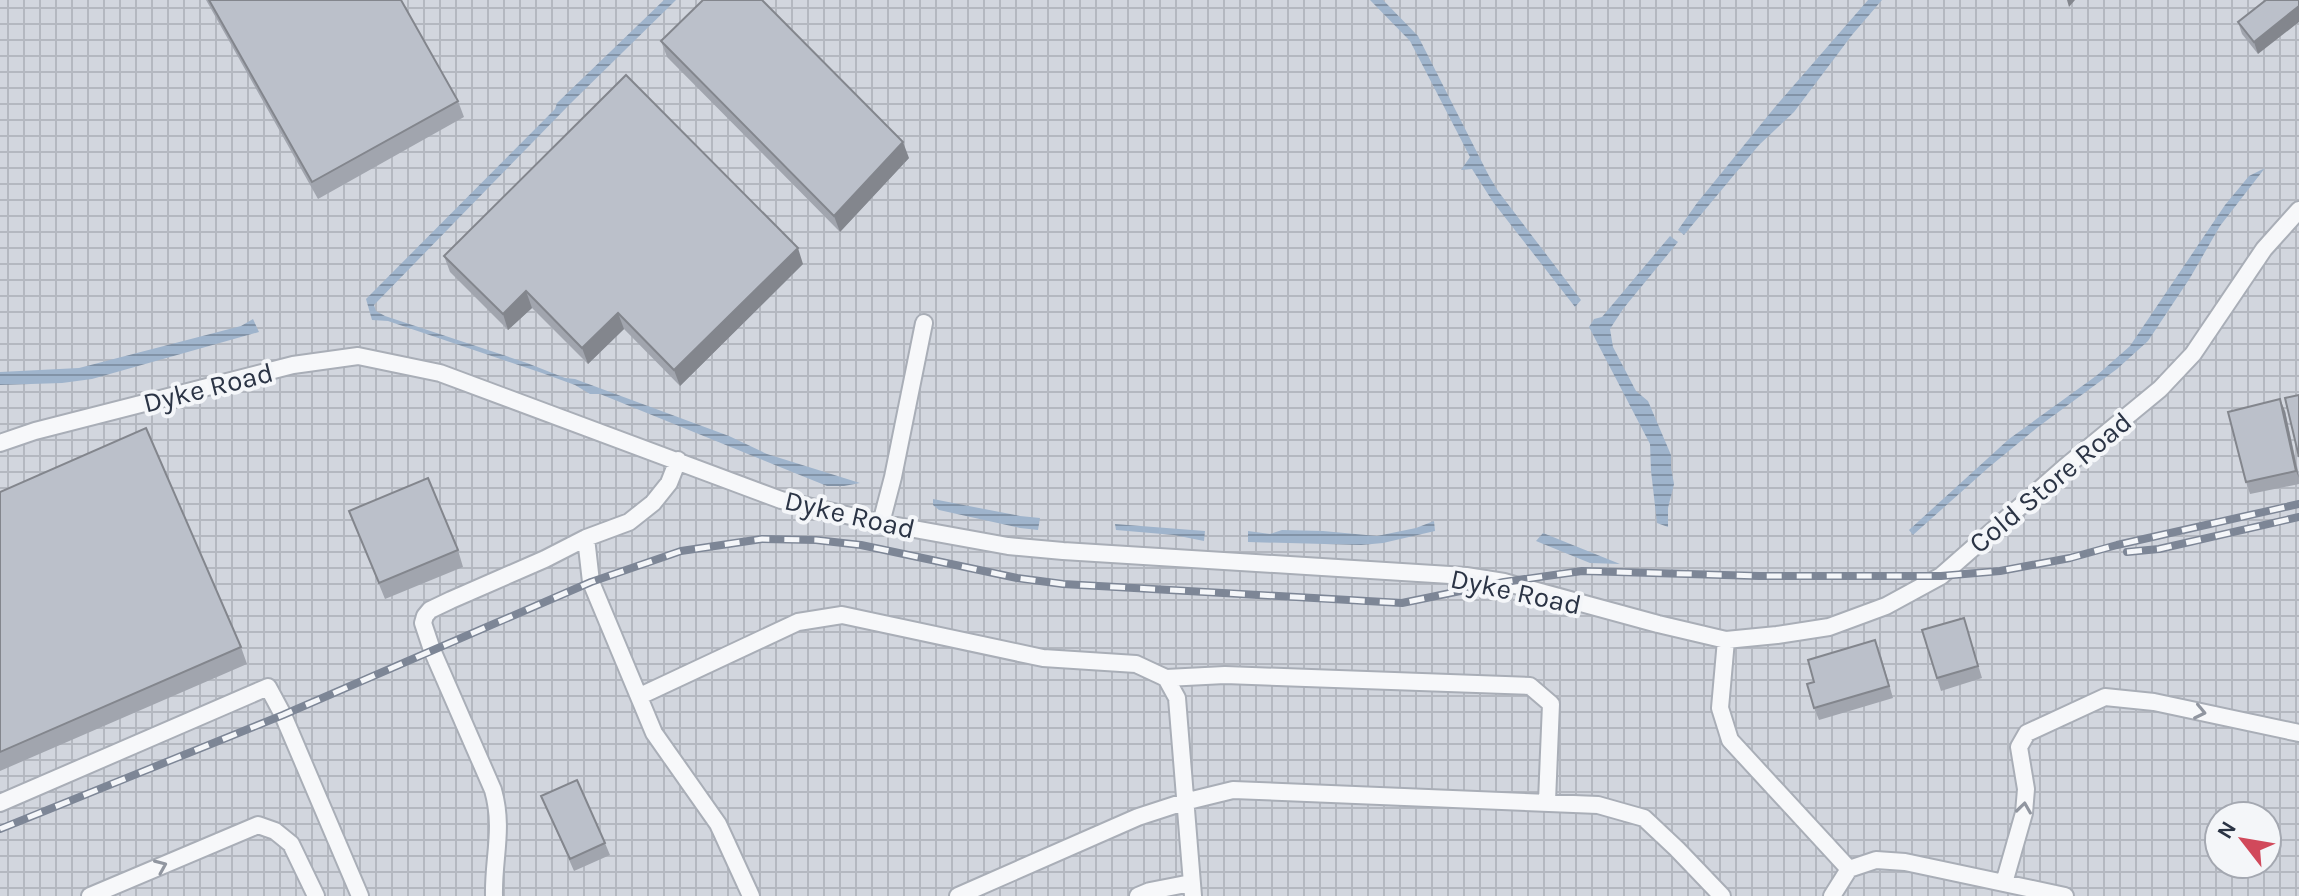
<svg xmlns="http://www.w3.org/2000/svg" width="2299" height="896" viewBox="0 0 2299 896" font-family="Karla,sans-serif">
<defs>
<pattern id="industrial-grid" width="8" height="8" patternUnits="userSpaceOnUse" patternTransform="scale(2)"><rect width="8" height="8" fill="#d2d6de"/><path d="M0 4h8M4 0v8" fill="none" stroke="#b4b8c0"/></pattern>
<pattern id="water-rules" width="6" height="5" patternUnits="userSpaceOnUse" patternTransform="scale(2)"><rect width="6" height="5" fill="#9fb4cc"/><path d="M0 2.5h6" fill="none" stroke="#8293a7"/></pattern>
</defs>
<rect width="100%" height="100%" fill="#e4e7ec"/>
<!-- industrial -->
<path fill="url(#industrial-grid)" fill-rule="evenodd" d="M 0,0 L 2299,0 L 2299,896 L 0,896 ZM 2219,816 L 2267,816 L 2267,864 L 2219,864 Z"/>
<!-- water -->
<path fill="url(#water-rules)" d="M 664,0 L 676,0 L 571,103 L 374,305 L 376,311 L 385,316 L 527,363 L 565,378 L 575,379 L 729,436 L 767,454 L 860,483 L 844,486 L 827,486 L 600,394 L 590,394 L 575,385 L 542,373 L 388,321 L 372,320 L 366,299 L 555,109 L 557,103 Z
M 1370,0 L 1383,0 L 1418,36 L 1489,176 L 1498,191 L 1581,300 L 1575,307 L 1493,202 L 1472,169 L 1461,170 L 1470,157 L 1410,41 Z
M 1868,0 L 1882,0 L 1852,35 L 1794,112 L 1759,145 L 1684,235 L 1678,230 L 1697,203 L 1775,107 Z
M 2265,168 L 2220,226 L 2190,278 L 2148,341 L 2117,369 L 2038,427 L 1988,468 L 1913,535 L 1909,530 L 2009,439 L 2096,376 L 2130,346 L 2225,205 L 2249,176 Z
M 1670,236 L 1678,242 L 1623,309 L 1610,329 L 1613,347 L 1636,391 L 1648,401 L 1671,455 L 1671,468 L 1674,484 L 1668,508 L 1668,527 L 1657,523 L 1651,471 L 1650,444 L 1589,327 L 1594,319 L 1602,317 Z
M 253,319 L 259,332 L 92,379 L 62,383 L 0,385 L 0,372 L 79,368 L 241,326 Z
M 933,499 L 1020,516 L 1040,518 L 1038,530 L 1020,528 L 939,510 L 933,505 Z
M 1434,521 L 1435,531 L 1383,543 L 1361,545 L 1248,542 L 1248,531 L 1270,534 L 1282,530 L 1323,531 L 1377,536 L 1416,528 Z
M 1115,524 L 1205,531 L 1204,541 L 1174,535 L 1116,530 Z
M 1543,533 L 1620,564 L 1590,563 L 1536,541 Z"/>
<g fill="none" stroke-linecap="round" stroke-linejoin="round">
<defs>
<path id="minor" d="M 0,443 L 35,431 L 293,365 L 358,356 L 440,373 L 781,500 L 881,523 L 1008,546 L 1063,551 L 1466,576 L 1504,582 L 1658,624 L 1726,640 L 1777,635 L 1829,627 L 1886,606 L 1941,576 L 2064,468 L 2160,389 L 2193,354 L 2264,249 L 2299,210
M 881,523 L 893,477 L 924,323
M 586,538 L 591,582 L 654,733 L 718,824 L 751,896
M 1726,640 L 1720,708 L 1730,740 L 1849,869
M 1166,678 L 1225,675 L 1530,686 L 1551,704 L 1547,801
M 640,696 L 798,622 L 842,615 L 1043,658 L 1136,664 L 1166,678 L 1177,698 L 1193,896
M 0,803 L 268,687 L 283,715 L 360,896
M 2004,883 L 2024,813 L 2026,789 L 2019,747 L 2027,733 L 2105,697 L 2154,702 L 2299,733
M 90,896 L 258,825 L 275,831 L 291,844 L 316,896
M 494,896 C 493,859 504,828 493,790 L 432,650 L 423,623 L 425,616 L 430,610 L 451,600 L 545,559 L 586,538 L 629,522 L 653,503 L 669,483 L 678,460
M 958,896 L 1138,817 L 1184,802 L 1233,790 L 1598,805 L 1644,818 L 1677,849 L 1722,896
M 1138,896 L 1150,891 L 1191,883
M 1832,896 L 1849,869 L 1876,860 L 1905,862 L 2065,896"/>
</defs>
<!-- minor casing -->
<use href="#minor" stroke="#a9aeb7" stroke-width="20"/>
<!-- minor -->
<use href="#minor" stroke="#f7f8fa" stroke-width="16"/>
<defs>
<path id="rail" d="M 2127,552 L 2159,549 L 2299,517
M 0,829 L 283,715 L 591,582 L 681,551 L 762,539 L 816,540 L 861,545 L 1017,578 L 1063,584 L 1402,603 L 1504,582 L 1582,571 L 1759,576 L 1941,576 L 2000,571 L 2070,558 L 2117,545 L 2299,504"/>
</defs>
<!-- rail casing -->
<use href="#rail" stroke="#7d8696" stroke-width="8"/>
<!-- rail -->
<use href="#rail" stroke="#f4f6f9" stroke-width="5" stroke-dasharray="15" stroke-linecap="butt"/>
</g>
<!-- wall -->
<path fill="#a1a5ae" d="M 206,0 L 401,0 L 458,101 L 464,117 L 318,199 Z
M 2265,0 L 2258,54 L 2242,34 L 2238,22 Z
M 661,41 L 909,158 L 840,232 L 667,57 Z
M 444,256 L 803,264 L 680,386 L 624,329 L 588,364 L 532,308 L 508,330 L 450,272 Z
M 2285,411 L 2299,475 L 2299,484 L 2250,494 L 2246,482 Z
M 0,492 L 241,647 L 247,664 L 0,771 Z
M 349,511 L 458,550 L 463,567 L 385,599 Z
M 1964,618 L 1982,678 L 1941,691 L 1937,678 Z
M 1880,652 L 1893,698 L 1819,720 L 1814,708 L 1814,682 Z
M 541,796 L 605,843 L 610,855 L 574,871 Z"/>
<!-- shaded-wall -->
<path fill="#83868d" d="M 2067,0 L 2075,0 L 2069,7 Z
M 2299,6 L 2299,22 L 2258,54 L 2254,42 Z
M 903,142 L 909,158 L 840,232 L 834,216 Z
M 798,248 L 803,264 L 680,386 L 674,370 Z
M 526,291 L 532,308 L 508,330 L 503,314 Z
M 618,313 L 624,329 L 588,364 L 582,348 Z
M 2280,399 L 2285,411 L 2299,478 L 2296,471 Z"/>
<!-- building -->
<path fill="#bbc0ca" stroke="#83868d" stroke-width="2" d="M 209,0 L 401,0 L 458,101 L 312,182 Z
M 703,0 L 762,0 L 903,142 L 834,216 L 661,41 Z
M 2266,0 L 2299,0 L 2299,6 L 2254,42 L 2238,22 Z
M 626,75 L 798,248 L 674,370 L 618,313 L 582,348 L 526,291 L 503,314 L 444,256 Z
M 2299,395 L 2299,457 L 2285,398 Z
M 2280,399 L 2296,471 L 2246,482 L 2228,412 Z
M 146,428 L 241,647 L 0,752 L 0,492 Z
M 428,478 L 458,550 L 379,583 L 349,511 Z
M 1964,618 L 1978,666 L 1937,678 L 1922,630 Z
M 1875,640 L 1889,686 L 1814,708 L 1807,684 L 1814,682 L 1808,660 Z
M 577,780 L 605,843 L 570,859 L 541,796 Z"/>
<!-- one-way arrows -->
<defs><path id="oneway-chevron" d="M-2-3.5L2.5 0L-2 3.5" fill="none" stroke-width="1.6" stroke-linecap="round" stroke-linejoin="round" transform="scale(2)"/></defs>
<g stroke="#9196a0">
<use href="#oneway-chevron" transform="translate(2200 712) rotate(12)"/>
<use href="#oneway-chevron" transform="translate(2024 808) rotate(-82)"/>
<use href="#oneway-chevron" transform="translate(161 866) rotate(-23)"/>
</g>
<g text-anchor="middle" stroke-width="8" stroke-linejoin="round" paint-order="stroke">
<!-- street labels -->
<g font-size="28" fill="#2b3445" stroke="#f4f6f9">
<text transform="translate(208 387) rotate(-14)" y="10">Dyke Road</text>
<text transform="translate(2050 482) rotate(-40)" y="10">Cold Store Road</text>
<text transform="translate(850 514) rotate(13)" y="10">Dyke Road</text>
<text transform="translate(1516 591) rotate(12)" y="10">Dyke Road</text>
</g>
</g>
<!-- north arrow -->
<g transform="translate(2243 840) rotate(301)"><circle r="38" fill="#f4f6f9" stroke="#a4a8b1" stroke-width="2"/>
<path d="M0-6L14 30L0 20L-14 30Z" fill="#d1495b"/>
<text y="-12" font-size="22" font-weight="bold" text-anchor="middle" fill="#2b3445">N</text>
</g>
</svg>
